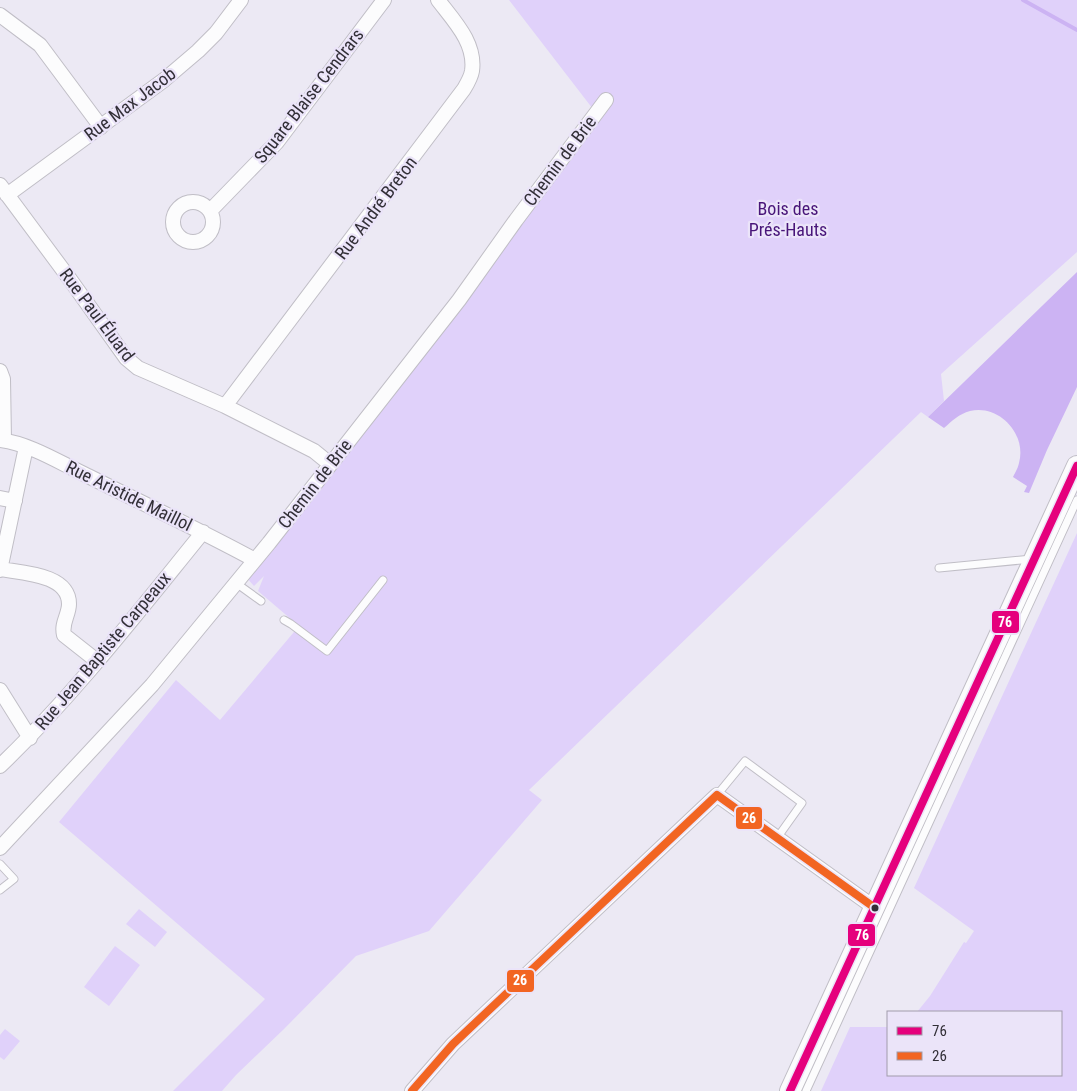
<svg xmlns="http://www.w3.org/2000/svg" width="1077" height="1091" viewBox="0 0 1077 1091" font-family="'Roboto Condensed',sans-serif">
<rect width="100%" height="100%" fill="#ece9f4"/>
<!-- green -->
<path fill="#e0d1fa" d="M 509,0 L 1077,0 L 1077,252 L 941,374 L 944,401 L 928,417 L 921,412 L 529,790 L 542,800 L 429,931 L 356,956 L 284,1029 L 236,1075 L 222,1091 L 173,1091 L 265,999 L 59,822 L 176,680 L 220,720 L 299,626 L 258,591 L 264,576 L 254,586 L 246,577 L 596,113 Z
M 1077,533 L 1077,1091 L 821,1091 L 850,1027 L 888,1027 L 888,1075 L 1061,1075 L 1061,1012 L 917,1012 L 930,996 L 964,942 L 966,943 L 974,931 L 914,888 Z
M 139,909 L 167,932 L 155,947 L 126,924 Z
M 115,946 L 140,965 L 109,1006 L 84,987 Z
M 5,1029 L 20,1041 L 4,1060 L 0,1057 L 0,1035 Z"/>
<!-- water -->
<path fill="#ccb3f3" d="M 1077,272 L 1077,387 L 1047,450 L 1029,493 L 1024,492 L 1027,486 L 1013,477 C 1015,473 1018,468 1019,463 C 1027,434 999,404 970,411 C 959,414 952,421 944,428 L 928,417 Z"/>
<g fill="none" stroke-linecap="round" stroke-linejoin="round">
<!-- stream -->
<path stroke="#ccb3f3" stroke-width="4" d="M 1023,0 L 1077,30"/>
<defs>
<path id="lane" d="M 939,568 L 1032,559
M 236,583 L 261,601
M 284,620 L 291,624 L 327,651 L 383,580
M 717,795 L 745,761 L 802,803 L 777,838
M 0,864 L 14,879 L 0,890
M 806,1091 L 1077,500"/>
<path id="street" d="M 0,15 L 40,45 L 101,127
M 0,185 L 69,278 L 126,358 L 138,368 L 225,406 L 314,451 L 330,464
M 7,195 L 164,80 L 198,51 L 216,33 L 241,0
M173 222a20 20 0 1 1 40 0a20 20 0 1 1-40 0Z
M 210,211 L 277,142 L 384,0
M 0,371 L 3,379 L 4,440
M 225,406 L 464,89 C 467,84 471,77 472,71 C 476,43 454,21 438,0
M 0,440 C 31,444 60,463 88,476 C 144,504 200,530 255,560
M 0,498 L 15,501
M 0,569 C 22,573 69,574 69,604 C 69,615 61,623 64,635 L 97,661
M 0,570 L 26,447
M 0,690 L 30,738
M 0,766 C 74,695 138,612 203,532
M 0,848 L 152,685 L 269,543 L 459,300 L 516,220 L 606,100
M 412,1091 L 453,1044 L 717,795 L 875,908"/>
<path id="secondary" d="M 790,1091 L 1077,466"/>
</defs>
<!-- lane casing -->
<use href="#lane" stroke="#c0bec6" stroke-width="9"/>
<!-- street casing -->
<use href="#street" stroke="#c0bec6" stroke-width="16"/>
<!-- secondary casing -->
<use href="#secondary" stroke="#c0bec6" stroke-width="22"/>
<!-- lane -->
<use href="#lane" stroke="#fcfcfd" stroke-width="7"/>
<!-- street -->
<use href="#street" stroke="#fcfcfd" stroke-width="14"/>
<!-- secondary -->
<use href="#secondary" stroke="#fcfcfd" stroke-width="20"/>
<defs>
<path id="bus-1" d="M 790,1091 L 1077,466"/>
<path id="bus-2" d="M 412,1091 L 453,1044 L 717,795 L 875,908"/>
</defs>
<!-- bus-1 casing -->
<use href="#bus-1" stroke="#ebe4f9" stroke-width="11"/>
<!-- bus-2 casing -->
<use href="#bus-2" stroke="#ebe4f9" stroke-width="11"/>
<!-- bus-1 -->
<use href="#bus-1" stroke="#e5007d" stroke-width="8"/>
<!-- bus-2 -->
<use href="#bus-2" stroke="#f26522" stroke-width="8"/>
</g>
<!-- markers -->
<circle fill="#322f37" stroke="#ebe4f9" stroke-width="2" cx="875" cy="908" r="4.5"/>
<g text-anchor="middle" stroke-width="4.5" stroke-linejoin="round" paint-order="stroke">
<!-- street labels -->
<g font-size="18" fill="#322f37" stroke="#ebe4f9">
<text transform="translate(309 96) rotate(-52)" y="6">Square Blaise Cendrars</text>
<text transform="translate(130 104) rotate(-37)" y="6">Rue Max Jacob</text>
<text transform="translate(560 161) rotate(-53)" y="6">Chemin de Brie</text>
<text transform="translate(376 208) rotate(-53)" y="6">Rue André Breton</text>
<text transform="translate(97 315) rotate(53)" y="6">Rue Paul Éluard</text>
<text transform="translate(315 484) rotate(-52)" y="6">Chemin de Brie</text>
<text transform="translate(129 496) rotate(26)" y="6">Rue Aristide Maillol</text>
<text transform="translate(103 651) rotate(-50)" y="6">Rue Jean Baptiste Carpeaux</text>
</g>
<!-- park labels -->
<g font-size="18" fill="#481579" stroke="#ebe4f9">
<text x="788" y="215">Bois des<tspan x="788" dy="21">Prés-Hauts</tspan></text>
</g>
</g>
<g stroke="#ebe4f9" stroke-width="2">
<rect x="991" y="610" width="29" height="24" rx="5" fill="#e5007d"/>
<rect x="735" y="806" width="28" height="24" rx="5" fill="#f26522"/>
<rect x="847" y="923" width="29" height="24" rx="5" fill="#e5007d"/>
<rect x="506" y="969" width="29" height="24" rx="5" fill="#f26522"/>
</g>
<g font-size="14" text-anchor="middle" font-weight="bold" fill="#fff">
<text x="1005" y="627">76</text>
<text x="749" y="823">26</text>
<text x="862" y="940">76</text>
<text x="520" y="985">26</text>
</g>
<!-- legend -->
<rect x="887" y="1011" width="175" height="65" fill="#ebe4f9" stroke="#a19cab"/>
<rect x="897" y="1027" width="25" height="8" fill="#e5007d" stroke="#a19cab"/>
<text x="932" y="1036" font-size="15" fill="#322f37">76</text>
<rect x="897" y="1052" width="25" height="8" fill="#f26522" stroke="#a19cab"/>
<text x="932" y="1061" font-size="15" fill="#322f37">26</text>
</svg>
